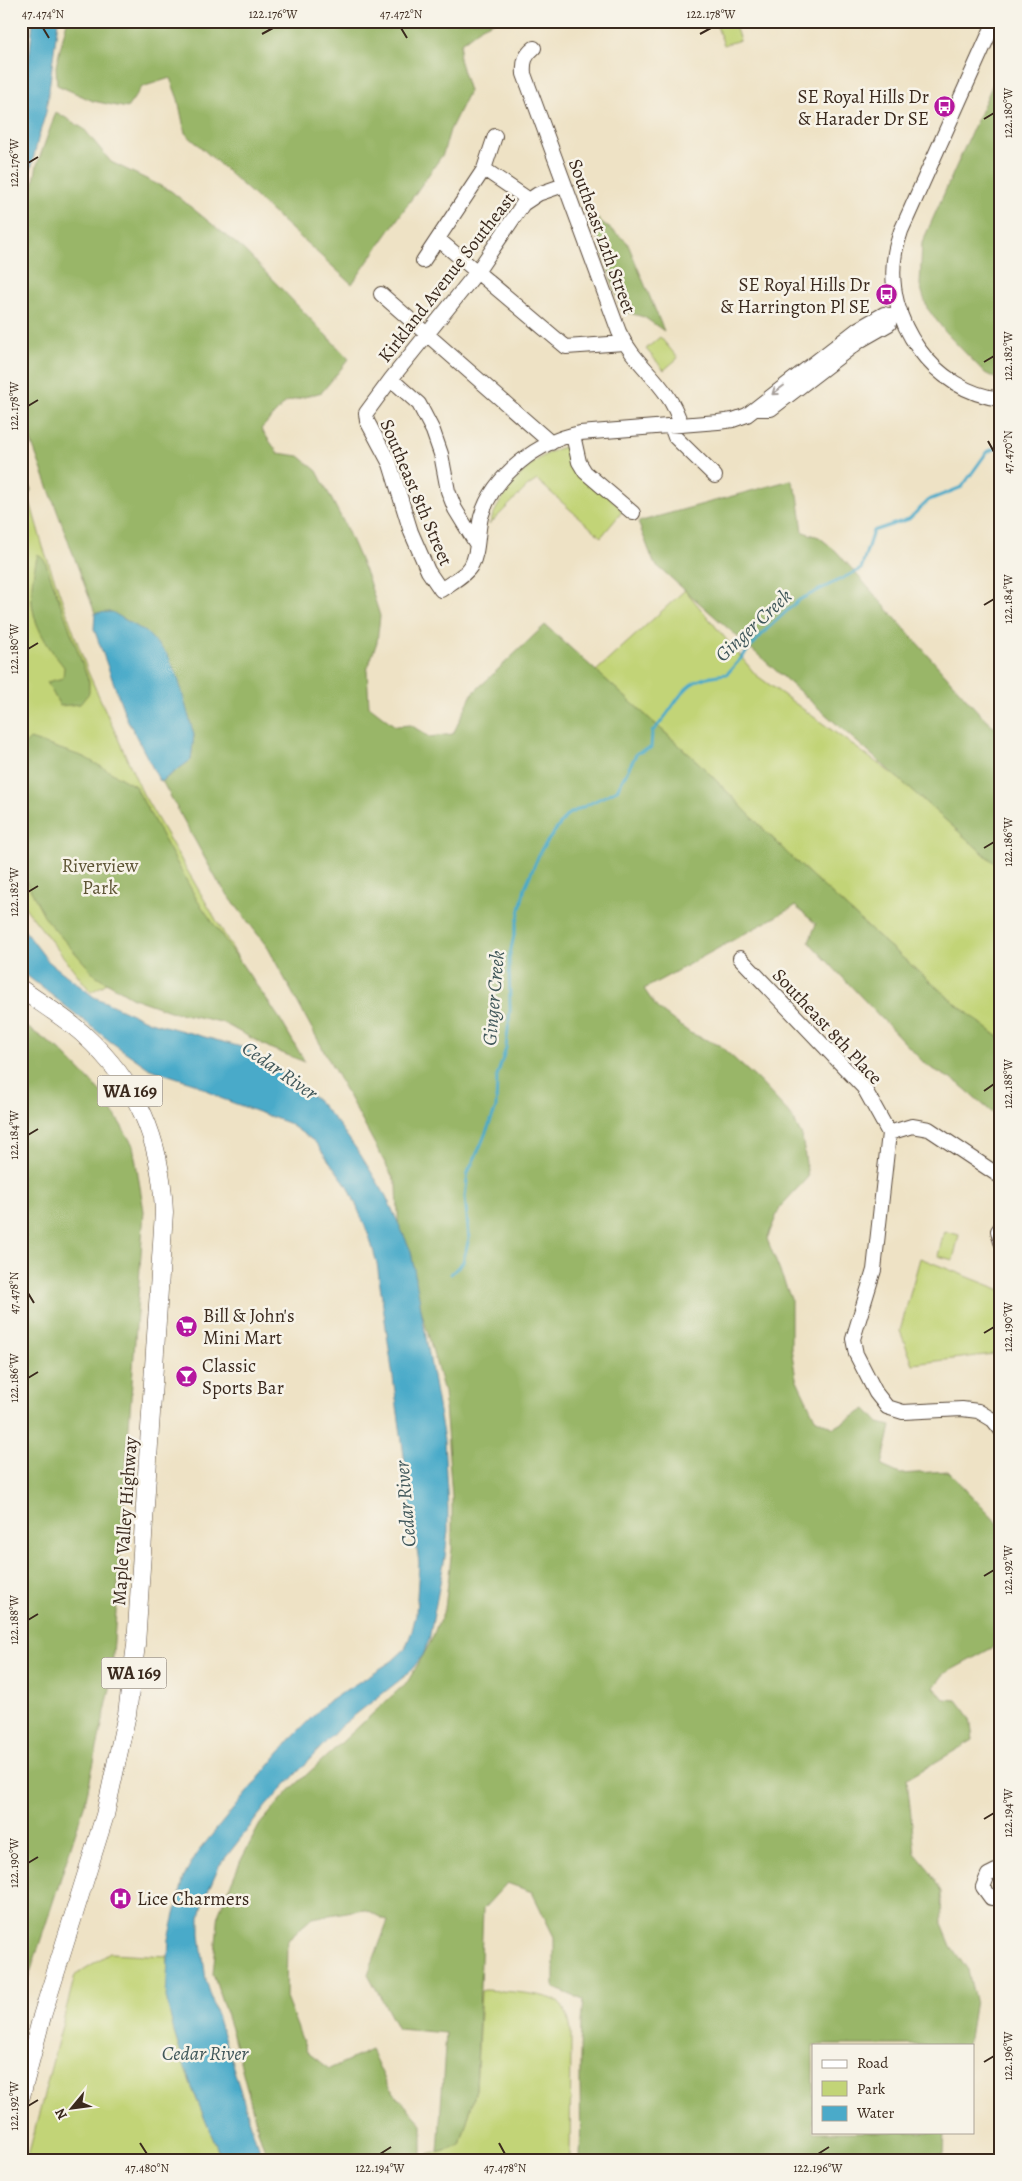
<svg xmlns="http://www.w3.org/2000/svg" width="1022" height="2181" viewBox="0 0 1022 2181" font-family="Alegreya,serif">
<rect width="100%" height="100%" fill="#f7f3e8"/>
<filter id="ink" filterUnits="userSpaceOnUse"><feTurbulence type="fractalNoise" baseFrequency=".02" numOctaves="2"/><feDisplacementMap in="SourceGraphic" scale="10" xChannelSelector="R" yChannelSelector="G"/><feConvolveMatrix kernelMatrix="1 2 1 2 8 2 1 2 1" color-interpolation-filters="sRGB"/></filter>
<filter id="wash" filterUnits="userSpaceOnUse"><feTurbulence type="fractalNoise" baseFrequency=".0096" numOctaves="4" result="noise"/><feDisplacementMap in="SourceGraphic" scale="20" xChannelSelector="R" yChannelSelector="G"/><feGaussianBlur stdDeviation="1.12" result="paint"/><feColorMatrix in="noise" values="0 0 0 0 0 0 0 0 0 0 0 0 0 0 0 0 0 1.4 0 .05"/><feComposite in="paint" operator="in"/></filter>
<g filter="url(#wash)">
<rect width="100%" height="100%" fill="#eee2c5"/>
<!-- green -->
<path fill="#c2d477" stroke="#7e7f4a" d="M 715,21 L 733,21 L 740,40 L 724,45 Z
M 660,337 L 678,358 L 664,370 L 646,349 Z
M 564,447 L 569,450 L 572,457 L 621,509 L 621,513 L 601,537 L 537,480 L 528,486 L 489,525 C 501,493 530,456 564,447 Z
M 21,470 L 43,547 L 88,672 L 143,794 L 284,1037 L 120,976 L 91,992 L 23,905 L 21,900 Z
M 685,590 L 756,675 L 902,781 L 1001,869 L 1001,1039 L 957,1005 L 873,932 L 789,855 L 699,763 L 596,671 Z
M 944,1231 L 959,1235 L 953,1260 L 938,1256 Z
M 920,1258 L 1001,1290 L 1001,1353 L 913,1364 L 900,1331 Z
M 110,1953 L 167,1956 L 174,2032 L 190,2083 L 222,2160 L 27,2160 L 75,1975 Z
M 485,1990 C 501,1991 547,1993 558,2002 C 567,2011 570,2021 571,2034 L 570,2160 L 428,2160 L 428,2155 L 460,2145 L 476,2090 L 481,1991 Z"/>
<!-- forest -->
<path fill="#99b668" stroke="#6a7043" d="M 67,21 L 495,21 L 482,27 L 461,43 L 459,59 L 469,91 L 450,130 L 443,154 L 352,284 L 185,133 L 178,99 L 170,78 L 142,87 L 127,108 L 93,101 L 57,85 L 56,66 Z
M 1001,66 L 1001,381 L 985,373 L 947,334 L 927,308 L 920,285 L 922,243 Z
M 56,112 L 84,129 L 111,162 L 171,191 L 244,250 L 349,359 L 322,392 L 286,402 L 261,429 L 278,453 L 299,456 L 317,471 L 344,523 L 368,578 L 380,616 L 377,642 L 367,670 L 369,706 L 395,726 L 411,725 L 429,737 L 453,734 L 472,694 L 545,625 L 699,763 L 789,855 L 873,932 L 957,1005 L 1001,1039 L 1001,1120 L 958,1083 L 926,1065 L 809,942 L 816,924 L 795,906 L 644,989 L 657,1008 L 690,1033 L 719,1045 L 758,1080 L 790,1114 L 802,1136 L 808,1177 L 780,1207 L 767,1239 L 791,1299 L 791,1348 L 796,1378 L 815,1418 L 834,1428 L 866,1409 L 879,1423 L 891,1426 L 882,1466 L 900,1474 L 948,1471 L 1001,1527 L 1001,1643 L 944,1674 L 934,1687 L 944,1699 L 957,1700 L 970,1717 L 973,1740 L 907,1779 L 915,1853 L 930,1871 L 941,1892 L 942,1924 L 951,1946 L 968,1971 L 975,2000 L 969,2038 L 966,2045 L 813,2045 L 813,2132 L 945,2132 L 944,2154 L 929,2157 L 908,2157 L 906,2160 L 580,2160 C 582,2106 577,2053 583,2000 L 554,1988 L 554,1937 L 532,1892 L 507,1883 L 483,1909 L 476,2090 L 460,2145 L 438,2152 L 446,2033 L 398,2029 L 368,1974 L 388,1921 L 364,1909 L 312,1918 L 287,1940 L 286,1998 L 307,2052 L 329,2069 L 371,2050 L 388,2086 L 422,2124 L 422,2160 L 268,2160 L 258,2130 L 233,2035 L 213,1974 L 219,1912 L 241,1860 L 260,1824 L 289,1791 L 408,1681 L 429,1645 L 445,1608 L 452,1549 L 452,1497 L 444,1392 L 425,1323 L 399,1241 L 397,1185 L 268,948 L 218,882 L 162,781 L 191,760 L 194,735 L 112,612 L 95,613 L 21,414 L 21,247 L 37,165 Z
M 589,212 L 627,242 L 664,331 L 644,317 L 622,311 Z
M 21,452 L 31,490 L 21,509 Z
M 791,480 L 798,495 L 803,532 L 819,537 L 836,551 L 980,714 L 1001,733 L 1001,869 L 654,563 L 638,522 Z
M 38,554 L 45,561 L 89,682 L 89,693 L 80,704 L 60,706 L 47,682 L 63,678 L 64,667 C 33,628 24,605 38,554 Z
M 30,739 L 84,757 L 135,786 L 197,900 L 280,1019 L 305,1062 L 272,1049 L 221,1022 L 170,1011 L 133,998 L 95,975 L 47,921 L 21,872 L 21,748 Z
M 21,1023 L 60,1050 L 101,1092 L 133,1145 L 144,1211 L 111,1684 L 85,1803 L 21,2001 Z"/>
<!-- water -->
<path fill="#4aaac9" stroke="#426a74" d="M 33,21 L 58,21 L 46,112 L 38,139 L 21,211 L 21,82 L 29,61 Z
M 112,612 L 146,632 L 167,654 L 178,678 L 194,735 L 191,760 L 162,781 L 159,780 L 126,717 L 94,629 L 95,613 Z
M 21,923 L 25,931 L 48,961 L 94,997 L 150,1022 L 245,1048 L 295,1082 L 319,1102 L 339,1125 L 360,1154 L 386,1196 L 411,1251 L 444,1440 L 448,1508 L 448,1531 L 445,1557 L 429,1640 L 423,1655 L 409,1673 L 341,1726 L 266,1806 L 219,1866 L 204,1900 L 200,1917 L 200,1935 L 206,1980 L 262,2160 L 222,2160 L 190,2083 L 174,2032 L 166,1997 L 169,1939 L 184,1877 L 197,1853 L 295,1734 L 327,1702 L 392,1661 L 405,1649 L 412,1631 L 416,1614 L 419,1563 L 377,1263 L 369,1236 L 349,1188 L 315,1142 L 288,1123 L 220,1098 L 194,1083 L 150,1069 L 111,1042 L 21,971 Z"/>
<g fill="none" stroke-linecap="round" stroke-linejoin="round">
<!-- stream -->
<path stroke="#4aaac9" stroke-width="3" d="M 451,1274 L 463,1262 L 469,1238 L 465,1197 L 468,1172 L 480,1147 L 496,1108 L 497,1076 L 506,1048 L 510,1011 L 509,958 L 525,887 L 541,850 L 567,815 L 617,790 L 637,753 L 651,748 L 652,732 C 681,704 677,677 727,674 L 766,630 L 799,600 L 861,569 L 873,531 L 909,519 L 929,500 L 962,487 L 987,452 L 1001,446"/>
</g>
</g>
<g filter="url(#ink)">
<g fill="none" stroke-linecap="round" stroke-linejoin="round">
<defs>
<path id="minor" d="M 995,21 L 901,231 C 899,238 896,246 895,253 C 883,320 934,392 1001,399
M 534,48 C 525,55 523,62 524,74 L 619,332 C 636,368 669,383 681,425
M 484,169 L 528,199
M 564,185 L 538,194 L 523,204 L 477,272 L 391,379 L 366,413 L 367,421 L 390,464 L 411,532 L 428,571 L 441,590 C 450,583 465,576 471,566 C 479,552 477,533 481,517 C 493,475 539,441 580,433 L 718,422 L 733,420 L 747,415 L 858,329 L 884,314 L 890,316 L 900,311
M 438,239 L 566,347 L 624,343
M 423,261 L 484,169 L 495,136
M 381,294 L 551,443
M 391,379 L 419,404 L 433,431 L 441,454 L 448,491 L 455,509 L 477,545
M 758,409 L 771,409 L 861,340 L 889,324 L 890,316
M 671,426 L 675,437 L 715,476
M 573,435 L 579,462 L 585,472 L 633,513
M 740,958 L 864,1088 L 889,1133 L 874,1270 L 853,1339 L 856,1354 L 876,1393 L 887,1407 L 903,1412 L 962,1409 L 978,1411 L 993,1420 L 1001,1430
M 889,1133 L 912,1126 L 929,1129 L 1001,1177
M 1001,1227 L 998,1231 L 1001,1242
M 1001,1872 L 996,1871 L 988,1875 L 983,1887 L 991,1898 L 1001,1898"/>
<path id="major" d="M 21,989 C 42,1004 64,1017 83,1034 C 138,1084 161,1139 164,1212 L 136,1645 L 127,1714 L 105,1815 L 42,2016 L 21,2096"/>
</defs>
<!-- minor casing -->
<use href="#minor" stroke="#564637" stroke-width="16"/>
<!-- major casing -->
<use href="#major" stroke="#564637" stroke-width="19"/>
<!-- minor -->
<use href="#minor" stroke="#fff" stroke-width="14"/>
<!-- major -->
<use href="#major" stroke="#fff" stroke-width="18"/>
</g>
<!-- one-way arrows -->
<defs><path id="oneway-shaft" d="M-6 0H5M1.5-3L5.5 0L1.5 3" fill="none" stroke-width="1.6" stroke-linecap="round" stroke-linejoin="round" transform="scale(1.25)"/></defs>
<use stroke="#a79f9a" href="#oneway-shaft" transform="translate(778 390) rotate(143)"/>
</g>
<!-- ticks -->
<path fill="none" stroke="#3b2a1e" stroke-width="2" d="M 43,28 L 49,38M 401,28 L 407,38M 262,34 L 273,28M 700,34 L 711,28M 984,119 L 994,113M 28,163 L 38,157M 984,362 L 994,356M 28,406 L 38,400M 988,441 L 994,452M 984,605 L 994,599M 28,649 L 38,643M 984,848 L 994,842M 28,892 L 38,886M 984,1091 L 994,1084M 28,1135 L 38,1129M 28,1293 L 34,1303M 984,1333 L 994,1327M 28,1378 L 38,1372M 984,1576 L 994,1570M 28,1620 L 38,1614M 984,1819 L 994,1813M 28,1863 L 38,1857M 984,2062 L 994,2056M 28,2106 L 38,2100M 140,2143 L 147,2154M 499,2143 L 505,2154M 380,2154 L 391,2147M 818,2154 L 829,2147"/>
<!-- icons -->
<defs>
<symbol id="bus-disc" viewBox="-11 -11 22 22"><circle r="9.5" fill="#b5179e" stroke="#f7f3e8"/><path d="M-5-6H5V4H4V6H2V4H-2V6H-4V4H-5ZM-3.5-4V0h7V-4ZM-3.5 1.2v1.5H-2V1.2ZM2 1.2v1.5H3.5V1.2Z" fill="#fff"/></symbol>
<symbol id="supermarket-disc" viewBox="-11 -11 22 22"><circle r="9.5" fill="#b5179e" stroke="#f7f3e8"/><path d="M-6-5.5h2.5l.6 2H6L4.5 2H-2.5L-4.4-4H-6ZM-1.5 3.2a1.3 1.3 0 1 0 .1 0ZM3 3.2a1.3 1.3 0 1 0 .1 0Z" fill="#fff"/></symbol>
<symbol id="bar-disc" viewBox="-11 -11 22 22"><circle r="9.5" fill="#b5179e" stroke="#f7f3e8"/><path d="M-6-5H6L.8 .8V4.5H3.5V6h-7V4.5H-.8V.8Z" fill="#fff"/></symbol>
<symbol id="hospital-disc" viewBox="-11 -11 22 22"><circle r="9.5" fill="#b5179e" stroke="#f7f3e8"/><path d="M-5-5h3v3.5h4V-5h3V5h-3V1.5h-4V5h-3Z" fill="#fff"/></symbol>
</defs>
<g fill-rule="evenodd">
<use href="#bus-disc" x="932" y="94" width="25" height="25"/>
<use href="#bus-disc" x="874" y="282" width="25" height="25"/>
<use href="#supermarket-disc" x="174" y="1314" width="25" height="25"/>
<use href="#bar-disc" x="174" y="1364" width="25" height="25"/>
<use href="#hospital-disc" x="108" y="1886" width="25" height="25"/>
</g>
<g text-anchor="middle" stroke-width="5" stroke-linejoin="round" paint-order="stroke">
<!-- shield labels -->
<g fill="#f7f3e8" stroke="#73665b" stroke-width="1">
<rect x="97.5" y="1075.5" width="65" height="31" rx="4"/>
<rect x="101.5" y="1657.5" width="65" height="31" rx="4"/>
</g>
<g font-size="18" font-weight="bold" fill="#3b2a1e">
<text x="130" y="1097">WA 169</text>
<text x="134" y="1679">WA 169</text>
</g>
<!-- poi labels -->
<g font-size="19" fill="#3b2a1e" stroke="#f7f3e8" text-anchor="start">
<text x="929" y="103" text-anchor="end">SE Royal Hills Dr<tspan x="929" dy="22">&amp; Harader Dr SE</tspan></text>
<text x="870" y="291" text-anchor="end">SE Royal Hills Dr<tspan x="870" dy="22">&amp; Harrington Pl SE</tspan></text>
<text x="203" y="1322">Bill &amp; John's<tspan x="203" dy="22">Mini Mart</tspan></text>
<text x="202" y="1372">Classic<tspan x="202" dy="22">Sports Bar</tspan></text>
<text x="137" y="1905">Lice Charmers</text>
</g>
<!-- street labels -->
<g font-size="19" fill="#3b2a1e" stroke="#f7f3e8">
<text transform="translate(603 236) rotate(70)" y="7">Southeast 12th Street</text>
<text transform="translate(446 277) rotate(-52)" y="7">Kirkland Avenue Southeast</text>
<text transform="translate(417 492) rotate(67)" y="7">Southeast 8th Street</text>
<text transform="translate(828 1026) rotate(47)" y="7">Southeast 8th Place</text>
<text transform="translate(124 1521) rotate(-86)" y="7">Maple Valley Highway</text>
</g>
<!-- park labels -->
<g font-size="19" fill="#5d5434" stroke="#f7f3e8">
<text x="100" y="872">Riverview<tspan x="100" dy="22">Park</tspan></text>
</g>
<!-- water labels -->
<g font-size="20" font-style="italic" fill="#40575a" stroke="#f7f3e8">
<text transform="translate(753 625) rotate(-43)" y="7">Ginger Creek</text>
<text transform="translate(493 998) rotate(-85)" y="7">Ginger Creek</text>
<text transform="translate(280 1070) rotate(35)" y="7">Cedar River</text>
<text transform="translate(405 1504) rotate(-95)" y="7">Cedar River</text>
<text x="205" y="2060">Cedar River</text>
</g>
</g>
<!-- margin -->
<rect width="1022" height="2181" fill="none" stroke="#f7f3e8" stroke-width="55"/>
<!-- legend -->
<rect x="812" y="2044" width="162" height="90" fill="#f7f3e8" stroke="#aca397"/>
<rect x="822" y="2060" width="25" height="8" fill="#ffffff" stroke="#aca397"/>
<text x="857" y="2068" font-size="15" fill="#3b2a1e">Road</text>
<rect x="822" y="2081" width="25" height="15" fill="#c2d477" stroke="#aca397"/>
<text x="857" y="2094" font-size="15" fill="#3b2a1e">Park</text>
<rect x="822" y="2106" width="25" height="15" fill="#4aaac9" stroke="#aca397"/>
<text x="857" y="2118" font-size="15" fill="#3b2a1e">Water</text>
<!-- north arrow -->
<g transform="translate(72 2108) rotate(241)" stroke="#f7f3e8" stroke-width="4" paint-order="stroke">
<path d="M0-4L9 19L0 12L-9 19Z" fill="#3b2a1e"/>
<text y="-8" font-size="14" font-weight="bold" text-anchor="middle" fill="#3b2a1e">N</text>
</g>
<rect x="28" y="28" width="966" height="2126" fill="none" stroke="#3b2a1e" stroke-width="2"/>
<g font-size="12" text-anchor="middle" fill="#3b2a1e">
<text x="43" y="18">47.474°N</text>
<text x="273" y="18">122.176°W</text>
<text x="401" y="18">47.472°N</text>
<text x="711" y="18">122.178°W</text>
<text transform="translate(1008 113) rotate(-90)" y="4">122.180°W</text>
<text transform="translate(14 163) rotate(-90)" y="4">122.176°W</text>
<text transform="translate(1008 356) rotate(-90)" y="4">122.182°W</text>
<text transform="translate(14 406) rotate(-90)" y="4">122.178°W</text>
<text transform="translate(1008 452) rotate(-90)" y="4">47.470°N</text>
<text transform="translate(1008 599) rotate(-90)" y="4">122.184°W</text>
<text transform="translate(14 649) rotate(-90)" y="4">122.180°W</text>
<text transform="translate(1008 842) rotate(-90)" y="4">122.186°W</text>
<text transform="translate(14 892) rotate(-90)" y="4">122.182°W</text>
<text transform="translate(1008 1084) rotate(-90)" y="4">122.188°W</text>
<text transform="translate(14 1135) rotate(-90)" y="4">122.184°W</text>
<text transform="translate(14 1293) rotate(-90)" y="4">47.478°N</text>
<text transform="translate(1008 1327) rotate(-90)" y="4">122.190°W</text>
<text transform="translate(14 1378) rotate(-90)" y="4">122.186°W</text>
<text transform="translate(1008 1570) rotate(-90)" y="4">122.192°W</text>
<text transform="translate(14 1620) rotate(-90)" y="4">122.188°W</text>
<text transform="translate(1008 1813) rotate(-90)" y="4">122.194°W</text>
<text transform="translate(14 1863) rotate(-90)" y="4">122.190°W</text>
<text transform="translate(1008 2056) rotate(-90)" y="4">122.196°W</text>
<text transform="translate(14 2106) rotate(-90)" y="4">122.192°W</text>
<text x="147" y="2172">47.480°N</text>
<text x="380" y="2172">122.194°W</text>
<text x="505" y="2172">47.478°N</text>
<text x="818" y="2172">122.196°W</text>
</g>
</svg>
